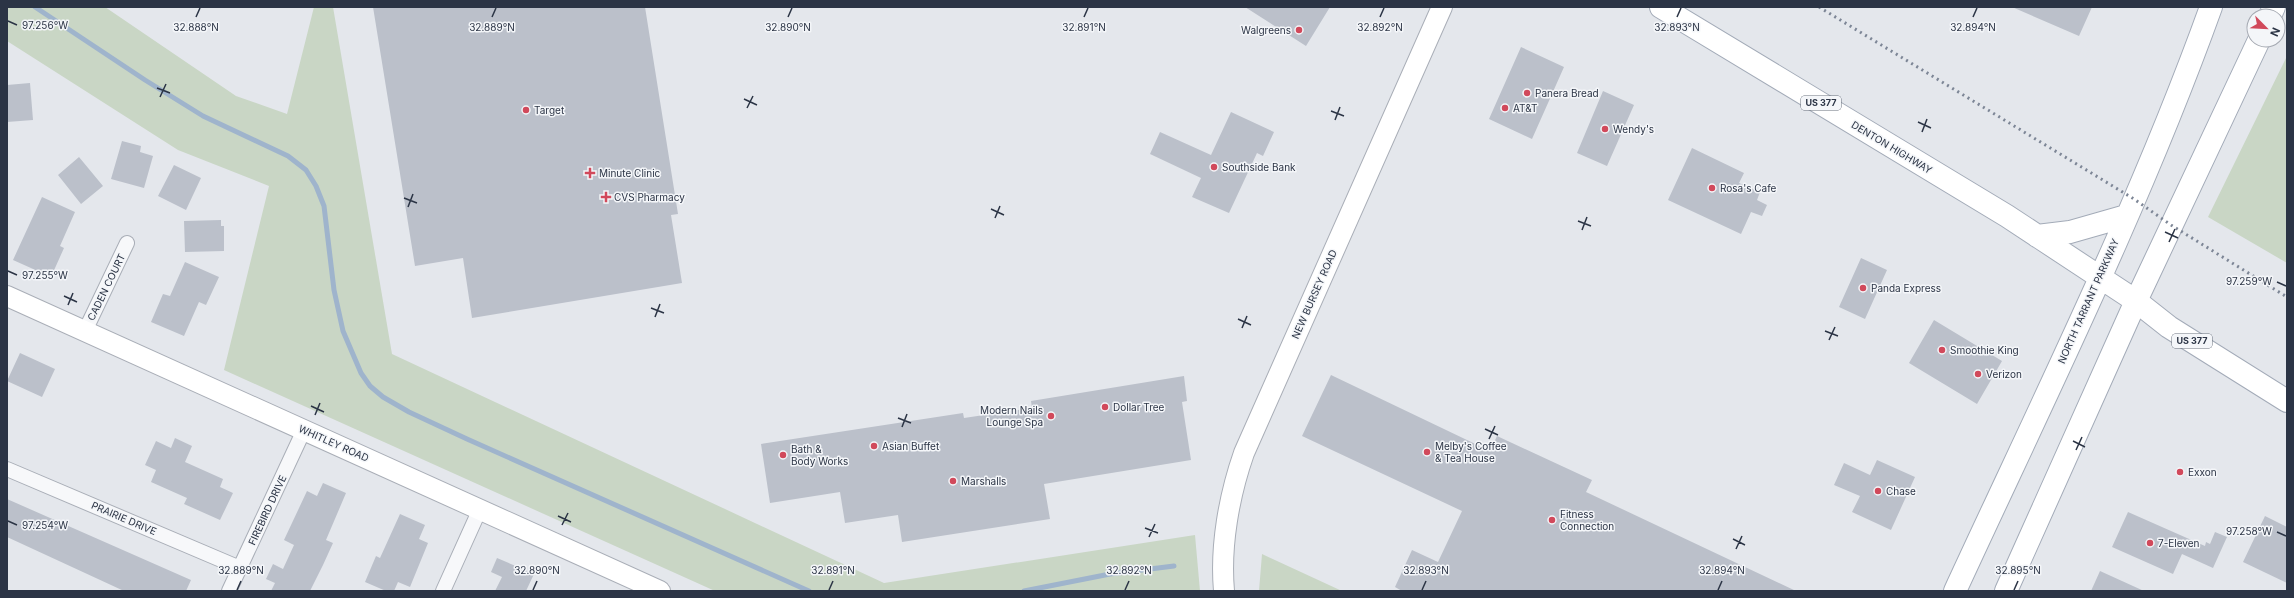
<svg xmlns="http://www.w3.org/2000/svg" width="2294" height="598" viewBox="0 0 2294 598" font-family="Inter,sans-serif">
<rect width="100%" height="100%" fill="#e4e7ec"/>
<!-- green -->
<path fill="#c9d6c5" d="M 7,7 L 105,7 L 236,96 L 287,114 L 314,7 L 333,7 L 392,354 L 884,583 L 1195,535 L 1200,591 L 715,591 L 224,370 L 269,186 L 178,150 L 7,41 Z
M 2287,56 L 2287,263 L 2208,217 Z
M 1262,554 L 1342,591 L 1259,591 Z"/>
<g fill="none" stroke-linecap="round" stroke-linejoin="round">
<!-- stream -->
<path stroke="#9fb4cc" stroke-width="5" d="M 35,7 L 145,80 L 203,116 L 288,156 L 306,170 L 316,186 L 324,206 L 334,290 L 343,331 L 361,373 L 370,386 L 383,397 L 409,412 L 467,439 L 809,591
M 1024,591 L 1110,574 L 1174,566"/>
</g>
<!-- building -->
<path fill="#bbc0ca" d="M 373,7 L 645,7 L 678,214 L 671,215 L 682,283 L 472,318 L 463,258 L 415,266 Z
M 1245,7 L 1330,7 L 1306,46 Z
M 2012,7 L 2092,7 L 2079,36 Z
M 1521,47 L 1564,67 L 1532,139 L 1489,119 Z
M 30,83 L 33,120 L 7,122 L 7,85 Z
M 1603,91 L 1634,105 L 1607,166 L 1577,153 Z
M 1231,112 L 1274,132 L 1263,156 L 1257,153 L 1229,213 L 1192,197 L 1201,178 L 1150,154 L 1160,132 L 1211,155 Z
M 122,141 L 141,146 L 140,152 L 153,156 L 144,188 L 111,179 Z
M 1692,148 L 1744,173 L 1739,183 L 1760,192 L 1757,200 L 1767,205 L 1762,216 L 1751,212 L 1741,234 L 1668,200 Z
M 79,157 L 103,186 L 81,204 L 58,175 Z
M 174,165 L 201,178 L 186,210 L 158,196 Z
M 42,197 L 75,212 L 60,246 L 64,248 L 51,277 L 13,260 Z
M 221,220 L 221,226 L 224,226 L 224,251 L 185,252 L 184,221 Z
M 1861,258 L 1887,270 L 1865,319 L 1839,307 Z
M 185,262 L 219,277 L 206,305 L 199,302 L 184,336 L 151,322 L 163,294 L 170,296 Z
M 1934,320 L 2002,361 L 1977,404 L 1909,363 Z
M 20,353 L 55,369 L 42,397 L 7,381 Z
M 1331,375 L 1490,451 L 1497,436 L 1592,480 L 1586,492 L 1796,591 L 1402,591 L 1395,587 L 1412,550 L 1438,562 L 1462,511 L 1302,436 Z
M 1184,376 L 1187,401 L 1182,402 L 1191,460 L 1044,484 L 1050,519 L 902,542 L 898,515 L 845,523 L 840,492 L 770,503 L 761,444 L 963,413 L 964,418 L 1032,408 L 1031,401 Z
M 175,438 L 192,446 L 185,462 L 223,479 L 220,487 L 233,493 L 220,520 L 184,504 L 187,498 L 151,482 L 156,470 L 145,465 L 156,441 L 171,448 Z
M 1877,460 L 1915,477 L 1891,530 L 1852,512 L 1860,496 L 1834,485 L 1844,463 L 1870,475 Z
M 323,483 L 346,493 L 326,540 L 333,543 L 323,565 L 310,591 L 271,591 L 275,583 L 266,579 L 273,564 L 283,569 L 294,545 L 284,540 L 307,491 L 317,496 Z
M 7,499 L 191,580 L 186,591 L 124,591 L 7,537 Z
M 2128,512 L 2205,546 L 2206,542 L 2210,544 L 2215,532 L 2227,537 L 2213,568 L 2182,554 L 2173,574 L 2112,547 Z
M 400,514 L 425,525 L 419,539 L 428,543 L 410,587 L 398,582 L 394,591 L 386,591 L 365,582 L 376,556 L 380,558 Z
M 2265,516 L 2287,527 L 2287,583 L 2243,562 Z
M 497,558 L 534,574 L 526,591 L 495,591 L 502,577 L 491,572 Z
M 2100,571 L 2144,591 L 2091,591 Z"/>
<g fill="none" stroke-linecap="round" stroke-linejoin="round">
<defs>
<path id="street" d="M 85,331 L 127,243
M 7,469 L 240,568
M 229,591 L 304,430
M 443,591 L 480,509"/>
<path id="secondary" d="M 7,296 L 660,591
M 1224,591 C 1220,546 1229,496 1244,453 L 1442,7"/>
<path id="primary" d="M 1661,7 L 2007,216 L 2136,301 L 2169,327 L 2287,401
M 2270,16 L 2274,7
M 2037,236 L 2070,232 L 2126,216
M 1955,591 C 2044,398 2139,207 2211,7
M 2006,591 L 2136,301 L 2259,40"/>
</defs>
<!-- street casing -->
<use href="#street" stroke="#a9aeb7" stroke-width="16"/>
<!-- secondary casing -->
<use href="#secondary" stroke="#a9aeb7" stroke-width="22"/>
<!-- primary casing -->
<use href="#primary" stroke="#a3abb8" stroke-width="24"/>
<!-- street -->
<use href="#street" stroke="#f7f8fa" stroke-width="14"/>
<!-- secondary -->
<use href="#secondary" stroke="#fff" stroke-width="20"/>
<!-- primary -->
<use href="#primary" stroke="#fff" stroke-width="22"/>
<!-- rail -->
<path stroke="#7d8696" stroke-width="3" stroke-dasharray="2 4" stroke-linecap="butt" d="M 1819,7 L 2134,199 L 2171,225 L 2287,297"/>
</g>
<!-- ticks -->
<path fill="none" stroke="#2b3445" stroke-width="1.5" d="M 196,17 L 200,8M 492,17 L 496,8M 788,17 L 792,8M 1084,17 L 1088,8M 1380,17 L 1384,8M 1677,17 L 1681,8M 1973,17 L 1977,8M 8,21 L 17,25M 157,88 L 170,93M 160,97 L 166,84M 744,99 L 757,105M 747,108 L 753,96M 1331,111 L 1344,116M 1335,120 L 1340,107M 1918,122 L 1931,128M 1922,132 L 1927,119M 404,198 L 417,203M 408,207 L 413,194M 991,209 L 1004,215M 995,218 L 1000,206M 1578,221 L 1591,226M 1582,230 L 1587,217M 2165,232 L 2178,238M 2169,242 L 2175,229M 8,271 L 17,275M 2277,282 L 2286,286M 64,296 L 77,302M 68,305 L 73,293M 651,308 L 664,313M 655,317 L 660,304M 1238,319 L 1251,325M 1242,328 L 1247,316M 1825,331 L 1838,336M 1829,340 L 1835,327M 311,406 L 324,412M 315,415 L 320,403M 898,418 L 911,423M 902,427 L 907,414M 1485,429 L 1498,435M 1489,439 L 1495,426M 2073,441 L 2085,447M 2076,450 L 2082,437M 558,516 L 571,522M 8,521 L 17,525M 562,525 L 568,513M 1145,528 L 1158,533M 2277,532 L 2286,536M 1149,537 L 1155,524M 1733,539 L 1745,545M 1736,549 L 1742,536M 237,590 L 241,581M 533,590 L 537,581M 829,590 L 833,581M 1125,590 L 1129,581M 1422,590 L 1426,581M 1718,590 L 1722,581M 2014,590 L 2018,581"/>
<!-- markers -->
<g fill="#d1495b" stroke="#f4f6f9" stroke-width="1.5">
<circle cx="1299" cy="30" r="4"/>
<circle cx="1527" cy="93" r="4"/>
<circle cx="1505" cy="108" r="4"/>
<circle cx="526" cy="110" r="4"/>
<circle cx="1605" cy="129" r="4"/>
<circle cx="1214" cy="167" r="4"/>
<path d="M588 167h4v4h4v4h-4v4h-4v-4h-4v-4h4z"/>
<circle cx="1712" cy="188" r="4"/>
<path d="M604 191h4v4h4v4h-4v4h-4v-4h-4v-4h4z"/>
<circle cx="1863" cy="288" r="4"/>
<circle cx="1942" cy="350" r="4"/>
<circle cx="1978" cy="374" r="4"/>
<circle cx="1105" cy="407" r="4"/>
<circle cx="1051" cy="416" r="4"/>
<circle cx="874" cy="446" r="4"/>
<circle cx="1427" cy="452" r="4"/>
<circle cx="783" cy="455" r="4"/>
<circle cx="2180" cy="472" r="4"/>
<circle cx="953" cy="481" r="4"/>
<circle cx="1878" cy="491" r="4"/>
<circle cx="1552" cy="520" r="4"/>
<circle cx="2150" cy="543" r="4"/>
</g>
<g text-anchor="middle" stroke-width="3" stroke-linejoin="round" paint-order="stroke">
<!-- shield labels -->
<g fill="#f4f6f9" stroke="#676e7b" stroke-width="1">
<rect x="1801" y="96" width="40" height="14" rx="3"/>
<rect x="2172" y="334" width="40" height="14" rx="3"/>
</g>
<g font-size="9" font-weight="bold" fill="#2b3445">
<text x="1821" y="106">US 377</text>
<text x="2192" y="344">US 377</text>
</g>
<!-- poi labels -->
<g font-size="10" fill="#2b3445" stroke="#f4f6f9" text-anchor="start">
<text x="1291" y="34" text-anchor="end">Walgreens</text>
<text x="1535" y="97">Panera Bread</text>
<text x="1513" y="112">AT&amp;T</text>
<text x="534" y="114">Target</text>
<text x="1613" y="133">Wendy's</text>
<text x="1222" y="171">Southside Bank</text>
<text x="599" y="177">Minute Clinic</text>
<text x="1720" y="192">Rosa's Cafe</text>
<text x="614" y="201">CVS Pharmacy</text>
<text x="1871" y="292">Panda Express</text>
<text x="1950" y="354">Smoothie King</text>
<text x="1986" y="378">Verizon</text>
<text x="1113" y="411">Dollar Tree</text>
<text x="1043" y="414" text-anchor="end">Modern Nails<tspan x="1043" dy="12">Lounge Spa</tspan></text>
<text x="882" y="450">Asian Buffet</text>
<text x="1435" y="450">Melby's Coffee<tspan x="1435" dy="12">&amp; Tea House</tspan></text>
<text x="791" y="453">Bath &amp;<tspan x="791" dy="12">Body Works</tspan></text>
<text x="2188" y="476">Exxon</text>
<text x="961" y="485">Marshalls</text>
<text x="1886" y="495">Chase</text>
<text x="1560" y="518">Fitness<tspan x="1560" dy="12">Connection</tspan></text>
<text x="2158" y="547">7-Eleven</text>
</g>
<!-- street labels -->
<g font-size="10" fill="#2b3445" stroke="#f4f6f9">
<text transform="translate(1892 147) rotate(31)" y="4">DENTON HIGHWAY</text>
<text transform="translate(106 287) rotate(-64)" y="4">CADEN COURT</text>
<text transform="translate(1314 294) rotate(-66)" y="4">NEW BURSEY ROAD</text>
<text transform="translate(2088 301) rotate(-66)" y="4">NORTH TARRANT PARKWAY</text>
<text transform="translate(334 443) rotate(24)" y="4">WHITLEY ROAD</text>
<text transform="translate(267 510) rotate(-65)" y="4">FIREBIRD DRIVE</text>
<text transform="translate(124 518) rotate(23)" y="4">PRAIRIE DRIVE</text>
</g>
</g>
<g font-size="10" text-anchor="middle" fill="#2b3445" stroke="#f4f6f9" stroke-width="3" stroke-linejoin="round" paint-order="stroke">
<text x="45" y="29">97.256°W</text>
<text x="196" y="31">32.888°N</text>
<text x="492" y="31">32.889°N</text>
<text x="788" y="31">32.890°N</text>
<text x="1084" y="31">32.891°N</text>
<text x="1380" y="31">32.892°N</text>
<text x="1677" y="31">32.893°N</text>
<text x="1973" y="31">32.894°N</text>
<text x="45" y="279">97.255°W</text>
<text x="2249" y="285">97.259°W</text>
<text x="45" y="529">97.254°W</text>
<text x="2249" y="535">97.258°W</text>
<text x="241" y="574">32.889°N</text>
<text x="537" y="574">32.890°N</text>
<text x="833" y="574">32.891°N</text>
<text x="1129" y="574">32.892°N</text>
<text x="1426" y="574">32.893°N</text>
<text x="1722" y="574">32.894°N</text>
<text x="2018" y="574">32.895°N</text>
</g>
<!-- border -->
<rect width="2294" height="598" fill="none" stroke="#2b3445" stroke-width="16"/>
<!-- north arrow -->
<g transform="translate(2266 28) rotate(114)"><circle r="19" fill="#f4f6f9" stroke="#a4a8b1"/>
<path d="M0-3L7 15L0 10L-7 15Z" fill="#d1495b"/>
<text y="-6" font-size="11" font-weight="bold" text-anchor="middle" fill="#2b3445">N</text>
</g>
</svg>
